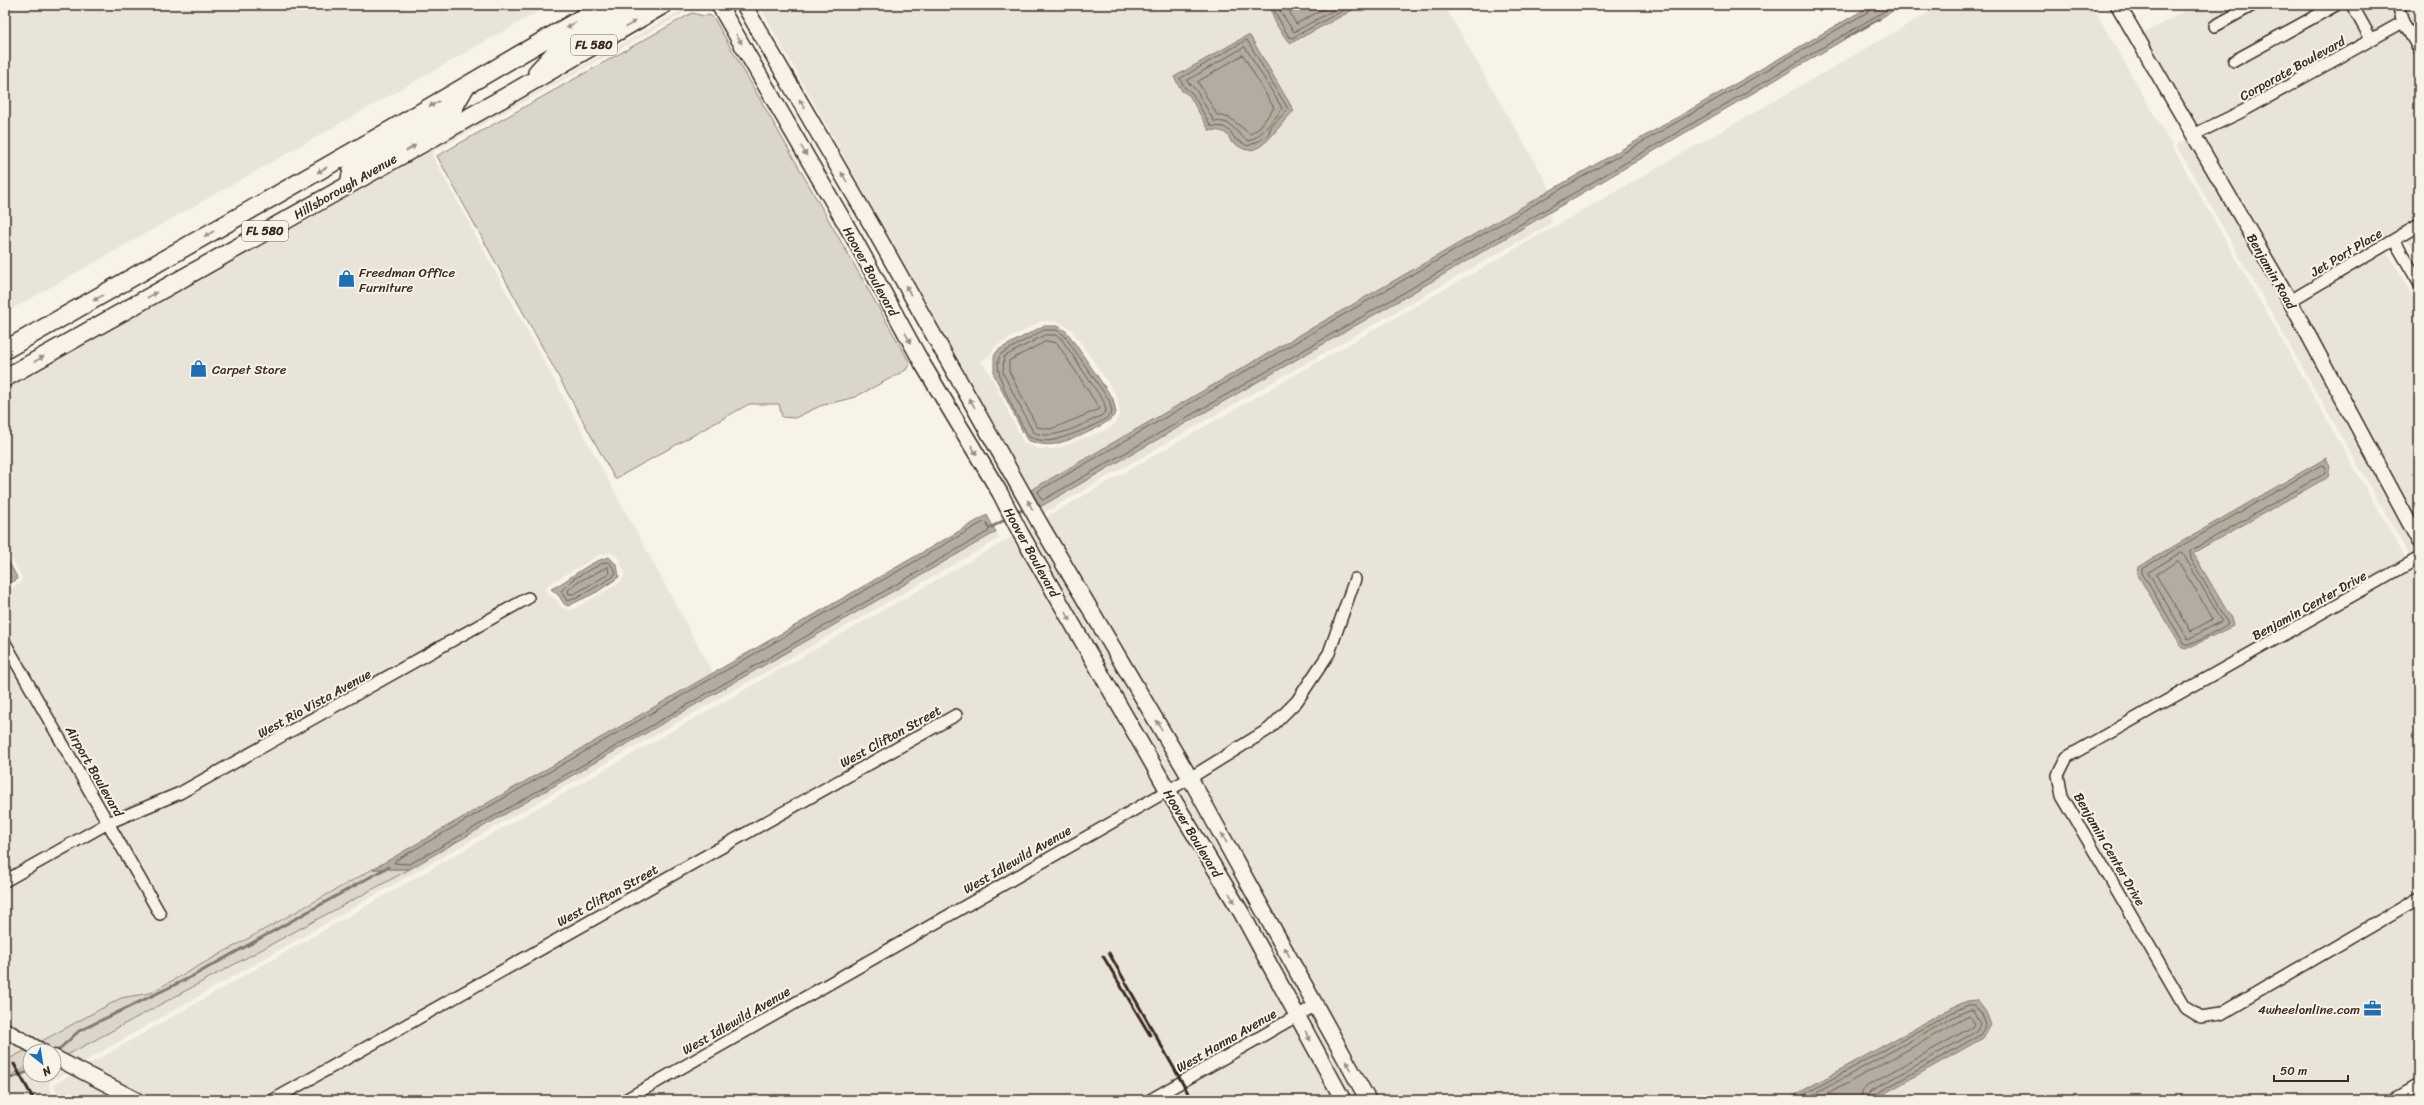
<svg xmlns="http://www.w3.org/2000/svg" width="2424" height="1105" viewBox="0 0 2424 1105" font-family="Sriracha,sans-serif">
<rect width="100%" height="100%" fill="#f7f3e8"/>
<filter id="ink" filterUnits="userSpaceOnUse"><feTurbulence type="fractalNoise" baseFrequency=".025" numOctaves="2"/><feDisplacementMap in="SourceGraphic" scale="8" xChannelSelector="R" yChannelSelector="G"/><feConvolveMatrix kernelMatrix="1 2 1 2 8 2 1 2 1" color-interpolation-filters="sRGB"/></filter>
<g filter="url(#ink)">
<!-- built -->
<path fill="#e9e4d9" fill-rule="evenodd" d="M 5,5 L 550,5 L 5,313 Z
M 759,5 L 1444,5 L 1551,190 L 1031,490 ZM 1041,321 L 1059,322 L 1071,329 L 1117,396 L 1120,414 L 1115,424 L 1108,429 L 1056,449 L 1038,449 L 1023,442 L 990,374 L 981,361 L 989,356 L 996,346 Z
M 1942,5 L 2092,5 L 2419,582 L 2419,1100 L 62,1100 L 53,1085 Z
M 2195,5 L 2241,5 L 2208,24 L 2213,34 L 2265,5 L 2324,5 L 2227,59 L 2233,69 L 2346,6 L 2364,37 L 2241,106 L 2195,128 L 2141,35 Z
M 2358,5 L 2393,5 L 2397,19 L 2373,32 Z
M 2403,5 L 2419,5 L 2419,39 L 2408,20 Z
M 688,7 L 693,8 L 434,151 L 432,155 L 713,673 L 416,844 L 150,993 L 121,998 L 38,1043 L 5,1024 L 5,888 L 107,831 L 159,921 L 167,916 L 116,826 L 183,798 L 455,647 L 535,600 L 529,590 L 450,637 L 177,788 L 110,816 L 5,633 L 5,592 L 20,583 L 22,578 L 5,546 L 5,389 ZM 610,553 L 617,556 L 625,573 L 623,579 L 618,584 L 572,610 L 562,608 L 556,599 L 549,595 L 546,590 L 548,585 L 601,554 Z
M 2401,29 L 2419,59 L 2419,219 L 2291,294 L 2201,138 L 2246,116 Z
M 2189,138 L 2285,304 L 2419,551 L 2410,557 L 2176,145 Z
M 1548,213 L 1553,222 L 1044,513 L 1040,507 Z
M 2419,232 L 2419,260 L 2407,239 Z
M 2386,250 L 2419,307 L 2419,530 L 2297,304 Z
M 996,532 L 1000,538 L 80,1064 L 63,1056 L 432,856 Z
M 5,653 L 101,821 L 5,875 Z
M 5,1036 L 28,1049 L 5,1061 Z
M 54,1063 L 69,1071 L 50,1082 L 49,1087 L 57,1100 L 5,1100 L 5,1077 L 30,1067 L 30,1075 L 54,1075 Z"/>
<!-- green -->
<path fill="#dbd6cb" stroke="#8b8074" d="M 692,13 L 704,16 L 710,15 L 715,20 L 910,363 L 906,370 L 855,397 L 820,406 L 795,418 L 782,417 L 779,404 L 749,404 L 615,479 L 437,156 Z
M 373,869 L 410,869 L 71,1053 L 63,1056 L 38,1043 L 121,998 L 150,993 Z
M 28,1049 L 30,1051 L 30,1067 L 5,1077 L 5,1061 Z"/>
<!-- water -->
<path fill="#b4aca0" stroke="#84786c" d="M 1271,5 L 1362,5 L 1291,43 C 1281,35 1271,18 1271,5 Z
M 1872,5 L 1903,5 L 1400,300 L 1040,507 L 1031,490 Z
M 1246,36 L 1250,36 L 1294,111 C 1281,121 1266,151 1248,150 C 1243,150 1236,144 1231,142 C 1227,130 1220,131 1209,130 L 1189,95 L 1182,91 L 1174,77 Z
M 1043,326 L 1058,326 L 1067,332 L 1113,399 L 1116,413 C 1107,427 1071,440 1055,444 C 1045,446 1035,443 1027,440 L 994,375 L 994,356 L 998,350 Z
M 2326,458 L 2330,466 L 2328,477 L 2193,553 L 2231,618 L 2233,626 L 2186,649 L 2182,648 L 2137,574 L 2138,567 Z
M 987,515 L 996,532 L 432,856 L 410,869 L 373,869 Z
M 5,555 L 18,579 L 5,586 Z
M 609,557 L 617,565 L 619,577 L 597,592 L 568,606 L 564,604 L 559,596 L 551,589 C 570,580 587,562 609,557 Z
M 1977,1000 L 1986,1012 L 1991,1025 L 1983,1038 L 1873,1100 L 1786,1100 L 1951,1008 L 1967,1001 Z"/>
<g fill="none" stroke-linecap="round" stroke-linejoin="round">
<!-- shore -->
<path stroke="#6b5e52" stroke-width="1" d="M 1274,5 L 1275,12 L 1288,36 L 1292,38 L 1353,5
M 1280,5 L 1280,11 L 1294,32 L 1343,5
M 1286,5 L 1296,24 L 1331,5
M 1873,5 L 1871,10 L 1038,491 L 1041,499 L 1043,500 L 1398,296 L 1895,5
M 1247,40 L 1288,109 L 1271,127 L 1267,137 L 1248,146 L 1235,139 L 1231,132 L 1224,127 L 1211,126 L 1192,93 L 1185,88 L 1180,79 Z
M 1245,47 L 1282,108 C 1276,118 1260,137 1249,141 C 1239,136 1236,128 1227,123 C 1223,121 1218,122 1214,121 L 1196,90 L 1187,81 Z
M 1243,55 L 1274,108 L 1258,129 L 1250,134 L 1230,118 L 1217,115 L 1198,82 Z
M 1044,330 L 1057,330 L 1064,335 L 1109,400 L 1112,412 C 1107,423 1066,437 1054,440 C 1046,442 1037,440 1029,437 C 1020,422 988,368 1001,354 Z
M 1045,335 L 1055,335 L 1061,338 L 1104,402 L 1106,411 L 1101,416 C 1082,424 1053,442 1033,432 L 1003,373 L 1004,357 Z
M 1047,341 L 1057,343 L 1100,409 L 1051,429 L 1037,427 L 1009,371 L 1009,361 Z
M 2322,465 L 2326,467 L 2324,474 L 2190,551 L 2191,559 L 2228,624 L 2200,640 L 2185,645 L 2142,573 L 2142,569 Z
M 984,522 L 987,523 L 989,531 L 430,853 L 409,864 L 394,863 L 395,861 Z
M 2182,552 L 2222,621 L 2188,639 L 2148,573 Z
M 2178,561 L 2213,619 L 2191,631 L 2156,575 Z
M 609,562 L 616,572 L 613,577 L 577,598 L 567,601 L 561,591 L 573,579 L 603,563 Z
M 608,567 L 609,574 L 574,594 L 569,594 L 568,590 L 576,583 Z
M 1794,1100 L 1953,1012 L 1968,1005 L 1975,1005 L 1982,1014 L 1986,1025 L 1980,1035 L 1874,1095 L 1872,1100
M 1804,1100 L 1955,1016 L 1969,1010 L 1973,1010 L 1980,1024 L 1977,1031 L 1871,1091 L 1867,1100
M 1817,1100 L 1958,1022 L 1969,1016 L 1974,1024 L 1972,1027 L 1867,1086 L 1862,1092 L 1861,1100"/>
<!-- stream -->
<path stroke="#84786c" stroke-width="3" d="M 1846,38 L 1879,19
M 1015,514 L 1026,508
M 990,528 L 1008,518
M 55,1053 L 79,1031 L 191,977 L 388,867
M 5,1080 L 30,1071"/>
<defs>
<path id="minor" d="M 2352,5 L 2371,39
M 2398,5 L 2403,22 L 2419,49
M 2215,26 L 2253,5
M 2234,61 L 2336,5
M 2193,135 L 2243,111 L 2403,22
M 2394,240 L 2419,283
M 2290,301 L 2419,225
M 2419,558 L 2067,757 L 2058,775 L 2062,796 L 2185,1007 L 2201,1017 L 2220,1014 L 2419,898
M 5,643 L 160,914
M 5,881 L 108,823 L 180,793 L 528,598
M 273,1100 L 956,715
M 625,1100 L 1190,778 L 1269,729 L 1297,701 L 1329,653 L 1355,579
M 1150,1100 L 1316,1005
M 2393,1100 L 2419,1085"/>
<path id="tertiary" d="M 2118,5 L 2290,301 L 2419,541
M 5,1030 L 42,1051
M 54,1057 L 137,1100"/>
<path id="secondary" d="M 719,5 L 856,242 L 922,363 L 1000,493 L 1021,534 L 1167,789 L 1241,912 L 1343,1100
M 744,5 L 875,231 L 1040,524 L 1190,778 L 1368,1100"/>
<path id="primary" d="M 537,72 L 559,48 L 635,5
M 350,179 L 352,170 L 373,155 L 453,109 L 466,86
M 5,350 L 394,128 L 604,5
M 5,378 L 514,92 L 663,5"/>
</defs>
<!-- minor casing -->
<use href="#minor" stroke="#3b2a1e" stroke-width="14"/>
<!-- tertiary casing -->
<use href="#tertiary" stroke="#3b2a1e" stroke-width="17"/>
<!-- secondary casing -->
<use href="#secondary" stroke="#3b2a1e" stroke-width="18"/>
<!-- primary casing -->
<use href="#primary" stroke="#3b2a1e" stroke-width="20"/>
<!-- minor -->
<use href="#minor" stroke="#f7f3e8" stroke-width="11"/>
<!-- tertiary -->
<use href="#tertiary" stroke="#f7f3e8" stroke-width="14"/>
<!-- secondary -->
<use href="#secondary" stroke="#f7f3e8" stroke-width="15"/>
<!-- primary -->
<use href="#primary" stroke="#f7f3e8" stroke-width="17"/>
<!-- rail -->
<path stroke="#3b2a1e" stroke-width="3" d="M 1109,953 L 1192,1100
M 1103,956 L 1150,1035
M 5,1061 L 9,1066
M 14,1064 L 34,1100"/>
</g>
<!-- one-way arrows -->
<defs><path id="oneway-solid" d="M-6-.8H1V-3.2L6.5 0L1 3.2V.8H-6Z"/></defs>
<g fill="#998e83">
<use href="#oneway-solid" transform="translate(631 24) rotate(-30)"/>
<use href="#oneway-solid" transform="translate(571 25) rotate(150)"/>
<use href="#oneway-solid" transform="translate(739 39) rotate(60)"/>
<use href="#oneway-solid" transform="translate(434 104) rotate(150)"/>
<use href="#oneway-solid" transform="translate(802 104) rotate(-120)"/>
<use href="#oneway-solid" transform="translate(411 148) rotate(-30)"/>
<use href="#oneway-solid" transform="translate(804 151) rotate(60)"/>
<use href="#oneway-solid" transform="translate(322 170) rotate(150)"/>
<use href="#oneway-solid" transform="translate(844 177) rotate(-120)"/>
<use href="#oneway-solid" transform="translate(209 234) rotate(150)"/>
<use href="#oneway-solid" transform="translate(908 290) rotate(-119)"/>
<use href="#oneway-solid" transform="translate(152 295) rotate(-30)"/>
<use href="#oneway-solid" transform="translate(98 298) rotate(151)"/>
<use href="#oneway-solid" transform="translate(908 338) rotate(61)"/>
<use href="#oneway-solid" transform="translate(39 359) rotate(-30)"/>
<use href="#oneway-solid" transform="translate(972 403) rotate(-120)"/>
<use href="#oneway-solid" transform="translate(974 450) rotate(59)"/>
<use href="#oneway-solid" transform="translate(1030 505) rotate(-118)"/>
<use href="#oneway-solid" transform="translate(1068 616) rotate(60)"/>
<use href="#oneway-solid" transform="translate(1159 725) rotate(-121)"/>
<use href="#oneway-solid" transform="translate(1224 838) rotate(-119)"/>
<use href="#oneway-solid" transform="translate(1232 898) rotate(59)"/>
<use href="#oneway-solid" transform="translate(1287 952) rotate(-119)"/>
<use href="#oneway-solid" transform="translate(1308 1036) rotate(61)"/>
<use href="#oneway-solid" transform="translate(1349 1066) rotate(-119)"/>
</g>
</g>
<!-- icons -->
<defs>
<symbol id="shop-bare" viewBox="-9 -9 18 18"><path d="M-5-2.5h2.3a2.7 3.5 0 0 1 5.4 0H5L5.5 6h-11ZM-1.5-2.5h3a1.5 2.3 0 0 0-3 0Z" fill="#1f6fb2" stroke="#f7f3e8" stroke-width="2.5" paint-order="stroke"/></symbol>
<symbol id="office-bare" viewBox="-9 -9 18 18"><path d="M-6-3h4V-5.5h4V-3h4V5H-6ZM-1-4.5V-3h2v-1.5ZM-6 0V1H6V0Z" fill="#1f6fb2" stroke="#f7f3e8" stroke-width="2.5" paint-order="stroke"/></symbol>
</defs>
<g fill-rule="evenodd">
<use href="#shop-bare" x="334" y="266" width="25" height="25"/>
<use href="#shop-bare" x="186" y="356" width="25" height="25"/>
<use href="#office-bare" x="2360" y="996" width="25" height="25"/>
</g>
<g text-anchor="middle" stroke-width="4" stroke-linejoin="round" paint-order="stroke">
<!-- shield labels -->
<g fill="#f7f3e8" stroke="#73665b" stroke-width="1">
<rect x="571" y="35" width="46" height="20" rx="3"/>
<rect x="242" y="221" width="46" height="20" rx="3"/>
</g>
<g font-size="12" font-weight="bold" fill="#3b2a1e">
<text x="594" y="49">FL 580</text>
<text x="265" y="235">FL 580</text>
</g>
<!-- street labels -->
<g font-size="13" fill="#3b2a1e" stroke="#f7f3e8">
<text transform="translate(2292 68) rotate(-29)" y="5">Corporate Boulevard</text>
<text transform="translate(345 186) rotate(-30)" y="5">Hillsborough Avenue</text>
<text transform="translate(2346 252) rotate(-31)" y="5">Jet Port Place</text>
<text transform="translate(871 271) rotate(61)" y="5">Hoover Boulevard</text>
<text transform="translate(2272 271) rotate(60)" y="5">Benjamin Road</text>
<text transform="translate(1032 552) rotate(61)" y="5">Hoover Boulevard</text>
<text transform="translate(2309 605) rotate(-29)" y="5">Benjamin Center Drive</text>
<text transform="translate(314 703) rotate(-29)" y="5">West Rio Vista Avenue</text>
<text transform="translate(890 736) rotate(-29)" y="5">West Clifton Street</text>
<text transform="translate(95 771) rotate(60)" y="5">Airport Boulevard</text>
<text transform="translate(1193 833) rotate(59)" y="5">Hoover Boulevard</text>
<text transform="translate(2110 849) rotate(60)" y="5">Benjamin Center Drive</text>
<text transform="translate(1017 859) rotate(-30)" y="5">West Idlewild Avenue</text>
<text transform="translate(607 895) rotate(-29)" y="5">West Clifton Street</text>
<text transform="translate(736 1020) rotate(-30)" y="5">West Idlewild Avenue</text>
<text transform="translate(1226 1040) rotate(-30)" y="5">West Hanna Avenue</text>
</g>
<!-- poi labels -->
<g font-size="13" fill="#3b2a1e" stroke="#f7f3e8" text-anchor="start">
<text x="359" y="277">Freedman Office<tspan x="359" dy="15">Furniture</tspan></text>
<text x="212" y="374">Carpet Store</text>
<text x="2360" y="1014" text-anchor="end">4wheelonline.com</text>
</g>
</g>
<!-- margin -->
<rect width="2424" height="1105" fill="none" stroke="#f7f3e8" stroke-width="20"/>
<rect x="10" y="10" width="2404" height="1085" fill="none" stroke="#3b2a1e" stroke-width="1.5" filter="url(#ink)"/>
<!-- north arrow -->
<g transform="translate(42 1063) rotate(150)"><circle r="19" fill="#f7f3e8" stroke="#aca397"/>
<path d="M0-3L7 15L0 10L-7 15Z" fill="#1f6fb2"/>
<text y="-6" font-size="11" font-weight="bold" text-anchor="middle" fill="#3b2a1e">N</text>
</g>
<!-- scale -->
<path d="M2274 1075v6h74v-6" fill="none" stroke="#3b2a1e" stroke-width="2"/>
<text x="2280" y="1075" font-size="12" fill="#3b2a1e" stroke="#f7f3e8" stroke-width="3" paint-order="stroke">50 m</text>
</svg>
